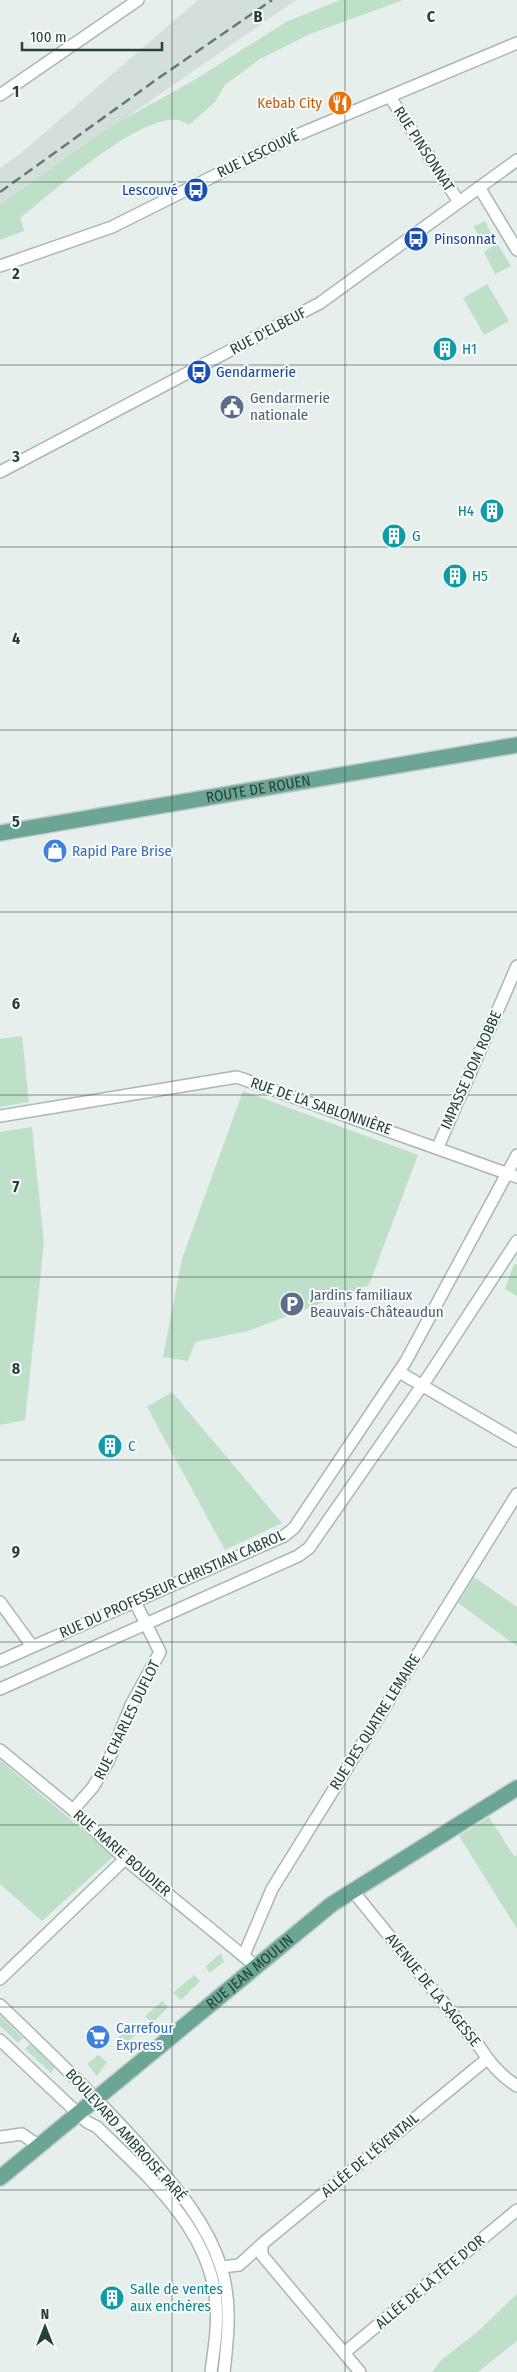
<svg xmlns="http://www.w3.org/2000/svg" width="517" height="2372" viewBox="0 0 517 2372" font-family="'Fira Sans Condensed',sans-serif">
<rect width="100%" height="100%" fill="#e6efeb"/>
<!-- built -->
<path fill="#d4dfda" d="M 198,0 L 296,0 L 0,205 L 0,168 L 20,154 Z"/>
<!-- green -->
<path fill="#bfe0c8" d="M 340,0 L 403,0 L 310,34 L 260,59 L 225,85 L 215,102 L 189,125 C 186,123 182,121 178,120 C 139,114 52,193 20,218 L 24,231 L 0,240 L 0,205 L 108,128 L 191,82 L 286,22 Z
M 485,221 L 493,237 L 487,241 L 485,238 L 481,238 L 473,227 Z
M 497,243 L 511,266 L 495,274 L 484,252 Z
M 487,284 L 509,321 L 484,335 L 463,298 Z
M 22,1036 L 29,1102 L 0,1107 L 0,1039 Z
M 243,1091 L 418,1155 L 369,1285 L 248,1331 L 195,1342 L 188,1361 L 163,1357 L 182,1259 Z
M 32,1127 L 44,1243 L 25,1420 L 0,1425 L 0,1132 Z
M 514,1264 L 517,1264 L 517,1296 L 505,1289 Z
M 172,1392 L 282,1523 L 225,1550 L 147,1407 Z
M 474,1577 L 517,1607 L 517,1646 L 458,1603 Z
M 0,1760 L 114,1856 L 42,1921 L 0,1884 Z
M 489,1817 L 514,1856 L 517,1855 L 517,1929 L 459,1836 Z
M 221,1953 L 224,1962 L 209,1973 L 206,1966 Z
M 194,1975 L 200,1981 L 181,2000 L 173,1993 Z
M 162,2001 L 168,2007 L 153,2023 L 145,2016 Z
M 0,2016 L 23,2038 L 18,2043 L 0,2026 Z
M 131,2027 L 137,2034 L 120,2047 L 115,2040 Z
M 30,2044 L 55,2068 L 51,2073 L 25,2049 Z
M 98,2055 L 107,2062 L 97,2076 L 87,2064 Z
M 517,2294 L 517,2341 L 478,2372 L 432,2372 L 441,2360 L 475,2334 Z"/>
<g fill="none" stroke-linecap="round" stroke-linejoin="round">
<defs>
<path id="minor" d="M 0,95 L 138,0
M 390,97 L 459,202
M 479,187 L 517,250
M 0,266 L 112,227 L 290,138 L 517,43
M 0,472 L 320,303 L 517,160
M 0,1116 L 237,1077 L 517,1177
M 438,1147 L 517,966
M 399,1372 L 517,1441
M 0,1602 L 32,1646
M 0,1661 L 284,1536 L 294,1528 L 406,1361 L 517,1155
M 0,1689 L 298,1556 L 309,1548 L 428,1377 L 517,1241
M 0,1750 L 73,1810 L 125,1859 L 257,1967
M 73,1810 L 93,1787 L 108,1762 L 131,1705 L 160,1652 L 135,1602
M 352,1890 L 481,2049 C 491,2065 501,2076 517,2086
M 244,1955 L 272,1889 L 517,1494
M 0,1979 L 125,1859
M 0,2005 C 48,2051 95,2096 139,2145 C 171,2182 206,2219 221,2267 C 232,2301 228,2337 224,2372
M 0,2040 L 87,2122 L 97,2127 C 147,2176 210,2228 216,2303 C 218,2326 214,2349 211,2372
M 0,2137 L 22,2134 L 39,2146
M 222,2267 L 239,2265 L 262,2244
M 344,2353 L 517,2210
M 360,2372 L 262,2255 L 262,2244 L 487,2059"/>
<g id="major">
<path id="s1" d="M 0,833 L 517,745"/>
<path id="s2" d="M 0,2178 L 332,1904 L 517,1788"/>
</g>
</defs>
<!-- minor casing -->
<use href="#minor" stroke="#a8b8b2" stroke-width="14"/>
<!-- major casing -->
<use href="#major" stroke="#c2cac8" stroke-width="18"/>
<!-- minor -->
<use href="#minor" stroke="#fff" stroke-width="11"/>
<!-- major -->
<use href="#major" stroke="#6aa596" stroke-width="15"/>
<!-- rail -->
<path stroke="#5f7d75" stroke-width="2.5" stroke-dasharray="10 5" stroke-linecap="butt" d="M 0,192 L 160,77 L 272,0"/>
</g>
<!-- grid -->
<path fill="none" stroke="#24423a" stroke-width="1" stroke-opacity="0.55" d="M 172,0 L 172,2372M 345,0 L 345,2372M 0,182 L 517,182M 0,365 L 517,365M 0,547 L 517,547M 0,730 L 517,730M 0,912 L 517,912M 0,1095 L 517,1095M 0,1277 L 517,1277M 0,1460 L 517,1460M 0,1642 L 517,1642M 0,1825 L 517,1825M 0,2007 L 517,2007M 0,2190 L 517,2190"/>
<!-- icons -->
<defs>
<symbol id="restaurant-disc" viewBox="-11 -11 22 22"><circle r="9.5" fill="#e8710a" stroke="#f7fbf9"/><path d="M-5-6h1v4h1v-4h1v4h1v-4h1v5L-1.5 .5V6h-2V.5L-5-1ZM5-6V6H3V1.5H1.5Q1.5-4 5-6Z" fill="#fff"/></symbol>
<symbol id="bus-disc" viewBox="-11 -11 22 22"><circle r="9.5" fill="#1a4fb4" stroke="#f7fbf9"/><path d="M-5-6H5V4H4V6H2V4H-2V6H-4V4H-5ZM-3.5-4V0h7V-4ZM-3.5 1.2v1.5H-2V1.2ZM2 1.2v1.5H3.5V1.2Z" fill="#fff"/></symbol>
<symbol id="building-disc" viewBox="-11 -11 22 22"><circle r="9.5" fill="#0f9aa8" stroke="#f7fbf9"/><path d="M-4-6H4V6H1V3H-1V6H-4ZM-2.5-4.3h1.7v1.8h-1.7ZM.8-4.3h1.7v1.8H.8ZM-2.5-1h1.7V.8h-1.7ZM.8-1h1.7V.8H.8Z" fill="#fff"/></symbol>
<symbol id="civic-disc" viewBox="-11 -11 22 22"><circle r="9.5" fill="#5c6f8a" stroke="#f7fbf9"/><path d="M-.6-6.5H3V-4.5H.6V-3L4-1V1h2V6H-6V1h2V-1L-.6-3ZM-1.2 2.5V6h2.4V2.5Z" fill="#fff"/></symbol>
<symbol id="shop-disc" viewBox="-11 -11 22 22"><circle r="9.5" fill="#3f7fe0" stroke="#f7fbf9"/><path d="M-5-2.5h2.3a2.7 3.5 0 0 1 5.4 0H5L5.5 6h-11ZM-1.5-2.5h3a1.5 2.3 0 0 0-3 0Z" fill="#fff"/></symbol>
<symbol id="parking-disc" viewBox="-11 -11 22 22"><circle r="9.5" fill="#5c6f8a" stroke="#f7fbf9"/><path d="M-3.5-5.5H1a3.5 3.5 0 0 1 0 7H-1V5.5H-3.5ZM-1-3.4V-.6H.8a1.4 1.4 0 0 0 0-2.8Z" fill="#fff"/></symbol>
<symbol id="supermarket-disc" viewBox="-11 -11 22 22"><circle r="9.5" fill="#3f7fe0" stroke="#f7fbf9"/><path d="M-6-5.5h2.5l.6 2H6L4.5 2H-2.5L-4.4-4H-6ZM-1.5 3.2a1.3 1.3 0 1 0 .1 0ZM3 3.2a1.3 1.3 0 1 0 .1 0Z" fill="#fff"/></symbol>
</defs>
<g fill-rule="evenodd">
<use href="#restaurant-disc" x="326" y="89" width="28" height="28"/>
<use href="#bus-disc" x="182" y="176" width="28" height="28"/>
<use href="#bus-disc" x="402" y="225" width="28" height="28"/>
<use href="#building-disc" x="431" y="335" width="28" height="28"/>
<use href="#bus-disc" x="185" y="358" width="28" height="28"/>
<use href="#civic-disc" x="218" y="393" width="28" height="28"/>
<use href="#building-disc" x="478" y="497" width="28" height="28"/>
<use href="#building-disc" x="380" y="522" width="28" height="28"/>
<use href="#building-disc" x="441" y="562" width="28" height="28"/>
<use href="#shop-disc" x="41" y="837" width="28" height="28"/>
<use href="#parking-disc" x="278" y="1290" width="28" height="28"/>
<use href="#building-disc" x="96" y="1432" width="28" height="28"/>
<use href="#supermarket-disc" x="84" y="2023" width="28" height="28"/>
<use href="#building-disc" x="98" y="2284" width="28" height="28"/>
</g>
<g text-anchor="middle" stroke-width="4" stroke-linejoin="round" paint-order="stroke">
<!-- food labels -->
<g font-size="15" fill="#c56008" stroke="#f7fbf9" text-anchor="end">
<text x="322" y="108">Kebab City</text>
</g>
<!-- street labels -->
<g font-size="15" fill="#24423a" stroke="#f7fbf9">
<text transform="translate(424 149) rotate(57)" y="5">RUE PINSONNAT</text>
<text transform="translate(258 154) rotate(-26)" y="5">RUE LESCOUVÉ</text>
<text transform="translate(268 331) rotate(-28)" y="5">RUE D'ELBEUF</text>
<text dy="5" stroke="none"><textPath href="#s1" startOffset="262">ROUTE DE ROUEN</textPath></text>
<text transform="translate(471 1070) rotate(-66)" y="5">IMPASSE DOM ROBBE</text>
<text transform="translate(321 1106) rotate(19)" y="5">RUE DE LA SABLONNIÈRE</text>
<text transform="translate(172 1584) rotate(-24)" y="5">RUE DU PROFESSEUR CHRISTIAN CABROL</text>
<text transform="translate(127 1720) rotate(-64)" y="5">RUE CHARLES DUFLOT</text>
<text transform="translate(375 1722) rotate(-58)" y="5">RUE DES QUATRE LEMAIRE</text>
<text transform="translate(122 1853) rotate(41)" y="5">RUE MARIE BOUDIER</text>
<text dy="5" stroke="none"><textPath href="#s2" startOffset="324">RUE JEAN MOULIN</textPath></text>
<text transform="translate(433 1990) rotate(51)" y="5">AVENUE DE LA SAGESSE</text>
<text transform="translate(126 2135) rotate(48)" y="5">BOULEVARD AMBROISE PARÉ</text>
<text transform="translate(370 2155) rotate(-40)" y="5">ALLÉE DE L'ÉVENTAIL</text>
<text transform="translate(430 2282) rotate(-40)" y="5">ALLÉE DE LA TÊTE D'OR</text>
</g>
<!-- transit labels -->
<g font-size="15" fill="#164399" stroke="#f7fbf9" text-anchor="start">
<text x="178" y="195" text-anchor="end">Lescouvé</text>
<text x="434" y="244">Pinsonnat</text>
<text x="216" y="377">Gendarmerie</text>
</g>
<!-- culture labels -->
<g font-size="15" fill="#0d838f" stroke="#f7fbf9" text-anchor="start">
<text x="462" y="354">H1</text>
<text x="474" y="516" text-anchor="end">H4</text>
<text x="412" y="541">G</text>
<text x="472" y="581">H5</text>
<text x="128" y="1451">C</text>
<text x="130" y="2294">Salle de ventes<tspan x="130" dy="17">aux enchères</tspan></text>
</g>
<!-- service labels -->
<g font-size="15" fill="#4e5e75" stroke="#f7fbf9" text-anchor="start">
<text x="250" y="403">Gendarmerie<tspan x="250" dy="17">nationale</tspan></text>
<text x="310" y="1300">Jardins familiaux<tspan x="310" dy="17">Beauvais-Châteaudun</tspan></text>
</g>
<!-- shop labels -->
<g font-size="15" fill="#366cbe" stroke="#f7fbf9" text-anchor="start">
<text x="72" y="856">Rapid Pare Brise</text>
<text x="116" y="2033">Carrefour<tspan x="116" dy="17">Express</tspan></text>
</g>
</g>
<g font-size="16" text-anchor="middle" font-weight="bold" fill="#24423a" stroke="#f7fbf9" stroke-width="4" stroke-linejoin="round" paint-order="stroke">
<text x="258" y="22">B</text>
<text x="431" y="22">C</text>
<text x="16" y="97">1</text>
<text x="16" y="279">2</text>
<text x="16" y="462">3</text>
<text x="16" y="644">4</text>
<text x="16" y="827">5</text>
<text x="16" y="1009">6</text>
<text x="16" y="1192">7</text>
<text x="16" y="1374">8</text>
<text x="16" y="1557">9</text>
</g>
<!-- north arrow -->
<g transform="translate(45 2327)" stroke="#f7fbf9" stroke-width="4" paint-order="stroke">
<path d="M0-4L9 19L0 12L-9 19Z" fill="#24423a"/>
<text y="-8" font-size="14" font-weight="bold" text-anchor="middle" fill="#24423a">N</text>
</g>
<!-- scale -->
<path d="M22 42v8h140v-8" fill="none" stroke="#24423a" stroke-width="2.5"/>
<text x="30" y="42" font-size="15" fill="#24423a" stroke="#f7fbf9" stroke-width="4" paint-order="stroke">100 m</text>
</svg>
